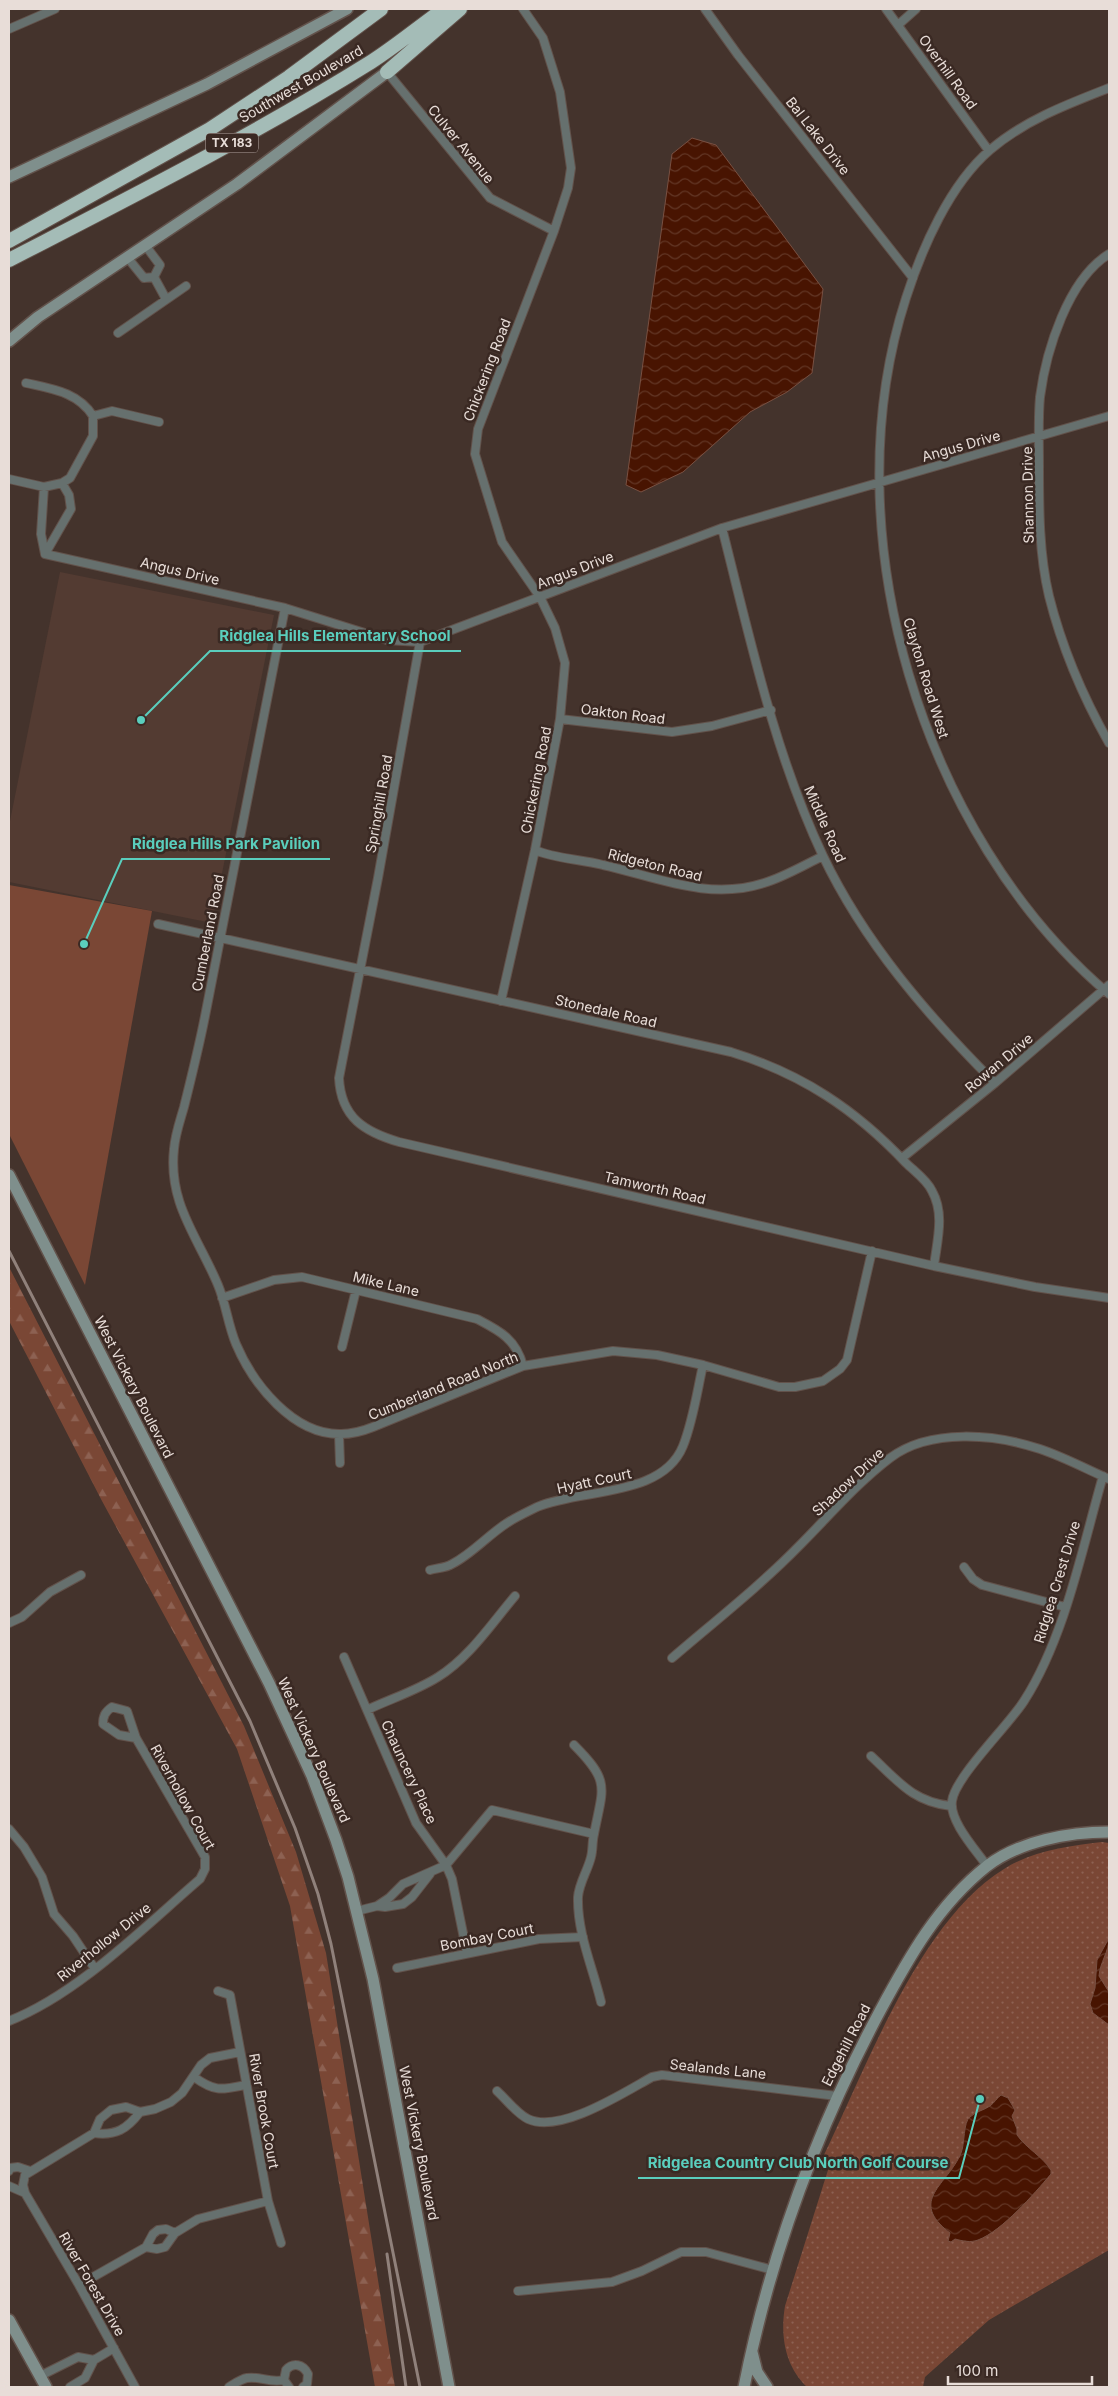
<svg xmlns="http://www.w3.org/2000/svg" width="1118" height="2396" viewBox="0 0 1118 2396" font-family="Inter,sans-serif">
<defs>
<pattern id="grass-dots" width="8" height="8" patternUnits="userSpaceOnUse" patternTransform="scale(1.25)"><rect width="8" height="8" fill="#7a4735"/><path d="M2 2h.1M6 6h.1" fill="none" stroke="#8d6152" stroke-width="1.8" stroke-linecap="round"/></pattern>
<pattern id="forest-firs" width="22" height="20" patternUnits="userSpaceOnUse" patternTransform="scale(1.25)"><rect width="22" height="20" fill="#7a4735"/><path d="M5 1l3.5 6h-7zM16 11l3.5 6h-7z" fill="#8d6152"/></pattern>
<pattern id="water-waves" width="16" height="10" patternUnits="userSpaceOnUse" patternTransform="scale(1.25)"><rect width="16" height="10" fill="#481401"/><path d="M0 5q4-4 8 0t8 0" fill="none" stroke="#623625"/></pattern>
</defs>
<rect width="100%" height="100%" fill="#44332c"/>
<!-- built -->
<path fill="#533b32" d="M 60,572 L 274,615 L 212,923 L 9,882 L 9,826 Z"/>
<!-- grass -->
<path fill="url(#grass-dots)" d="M 1102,1842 L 1109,1843 L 1109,2250 L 989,2320 L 925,2377 L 923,2387 L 807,2387 C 785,2366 780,2336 785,2306 L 828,2170 L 822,2159 C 865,2071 919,1921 1004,1869 C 1034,1850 1069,1846 1102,1842 Z"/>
<!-- forest -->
<path fill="url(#forest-firs)" d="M 9,1267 L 244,1726 L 296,1852 L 326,1953 L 395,2387 L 375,2387 L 290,1906 L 237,1749 L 102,1501 L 9,1321 Z"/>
<!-- park -->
<path fill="#7a4735" d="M 9,885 L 152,911 L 85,1285 L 9,1134 Z"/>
<!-- water -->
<path fill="url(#water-waves)" stroke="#785042" d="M 692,138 L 716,145 L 823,289 L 812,373 L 787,392 L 750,412 L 683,472 L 641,492 L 626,485 L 672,154 Z
M 1109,1938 C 1109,1952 1100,1962 1099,1976 L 1109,1992 L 1109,2025 L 1093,2013 L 1090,2004 L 1095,1988 L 1097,1960 Z
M 1001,2095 L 1008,2098 L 1015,2110 L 1012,2116 L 1017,2129 L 1017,2135 C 1027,2149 1042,2156 1051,2170 L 1051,2174 C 1034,2194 1002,2231 978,2240 C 970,2243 963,2241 955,2239 L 951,2242 L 948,2241 L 950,2233 C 907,2200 948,2185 961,2153 C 965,2144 963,2122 970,2117 C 975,2112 984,2110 990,2106 C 994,2103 997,2098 1001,2095 Z"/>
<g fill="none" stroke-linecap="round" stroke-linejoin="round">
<defs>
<path id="street" d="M 705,9 L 738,55 L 913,278
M 886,9 L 989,151
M 898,25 L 916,9
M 9,29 L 55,9
M 387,72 L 490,198 L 554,231
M 1109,88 C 1068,104 1025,120 990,150 C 950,184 922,248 906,298 C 830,532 922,836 1109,994
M 1109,254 C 1068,279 1046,351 1040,397 C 1038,419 1039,443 1039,465 C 1039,509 1039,554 1049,596 C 1062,648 1083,697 1109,743
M 127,257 L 144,278 L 154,277 L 160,265 L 145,245
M 154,277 L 166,299
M 118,333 L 186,286
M 26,383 C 52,389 78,392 93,416
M 93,416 L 112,411 L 159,422
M 9,479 L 44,487 L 62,483 L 70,478 L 93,436 L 93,416
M 44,487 L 41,534 L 45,554 L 71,509 L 69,495 L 62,483
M 722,528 C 750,638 774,752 823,856 C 864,942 928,1016 995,1083
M 45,554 L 285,608 L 387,640 L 420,642 L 722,528 L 1109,416
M 285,608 C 258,743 232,877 206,1011 C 200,1043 192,1075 184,1107 C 180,1121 175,1135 174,1149 C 168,1204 198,1237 218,1285 C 226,1304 228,1325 236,1344 C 253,1384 293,1435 341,1434 C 353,1434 363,1431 373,1427 L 523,1366 L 613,1351 L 657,1355 L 703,1365 L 779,1387 L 795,1387 L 823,1381 L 840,1369 L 847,1360 L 872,1251
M 420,642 L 378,878 L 339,1078 C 341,1118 365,1132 399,1142 L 934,1266 L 1035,1287 L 1109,1298
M 560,719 L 672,732 L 712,726 L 771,710
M 535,850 C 555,859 581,859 603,865 C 657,877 708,901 764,883 C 784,877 804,865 823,856
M 158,924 L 731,1052 C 802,1074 855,1109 906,1163 C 914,1171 927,1180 932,1191 C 945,1214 937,1241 934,1266
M 501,1001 L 535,850 L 560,719 L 565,663 L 555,628 L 540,597 L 502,542 L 475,454 L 478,429 L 554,231 L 568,188 L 571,168 L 560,92 L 543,38 L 523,9
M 902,1158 L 995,1083 L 1109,985
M 222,1298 L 274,1280 L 302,1277 L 477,1319 C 500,1331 516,1339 523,1366
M 342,1347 L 356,1290
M 339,1434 L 340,1463
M 964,1567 L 973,1579 L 982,1585 L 1065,1607
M 430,1570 C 437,1568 446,1568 452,1564 C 472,1554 488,1535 507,1523 C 516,1517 527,1512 537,1507 C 581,1488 662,1498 683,1446 C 693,1421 697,1392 703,1365
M 9,1623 L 22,1617 L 50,1592 L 81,1575
M 344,1657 L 416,1823 L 446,1865 L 452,1879 L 467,1953
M 672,1658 C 715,1621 760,1586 800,1545 C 829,1516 857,1483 890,1458 C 930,1428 995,1434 1040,1449 C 1064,1457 1086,1469 1109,1479
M 367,1710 C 390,1699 416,1691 438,1677 C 469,1658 492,1623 515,1596
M 574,1745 C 611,1782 603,1787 594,1834 C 592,1842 593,1850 591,1857 C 588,1870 579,1883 578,1897 C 577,1933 593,1968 601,2002
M 871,1756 C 898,1781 913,1802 951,1806
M 9,1829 L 24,1847 L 42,1877 L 54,1914 L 73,1936 L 95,1969
M 987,1866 C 976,1850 949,1821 952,1801 C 955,1777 1008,1726 1024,1701 C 1065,1637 1082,1549 1103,1476
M 377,1906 L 389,1898 L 403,1884 L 446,1865 L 492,1810 L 594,1834
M 357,1911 L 377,1906 L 385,1907 L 403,1904 L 412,1897 L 430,1874
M 397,1968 L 539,1939 L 583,1937
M 218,1991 L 230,1995 L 268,2201 L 281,2243
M 9,2021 C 78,1994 144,1927 200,1879 L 205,1869 L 205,1857 L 136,1738 L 127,1711 L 112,1707 C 105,1712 103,1716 103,1724 L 119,1735 L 136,1738
M 194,2077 C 215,2092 221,2090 245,2085
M 497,2091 C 506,2099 517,2114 528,2119 C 560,2134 623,2093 652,2077 L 662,2075 L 837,2096
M 94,2133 C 116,2136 127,2129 140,2112
M 9,2171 L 10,2168 L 18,2167 L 30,2171
M 9,2186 L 25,2193
M 146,2247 L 157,2249 L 165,2247 L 175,2233 L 198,2219 L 268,2201
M 79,2285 L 146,2247 L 153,2234 L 158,2230 L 166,2229 L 175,2233
M 518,2291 L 612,2282 L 642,2271 L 681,2252 L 706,2252 L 773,2270
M 40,2376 L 78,2357 L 94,2360
M 70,2387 L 85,2378 L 94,2360 L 114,2348
M 135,2387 L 79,2285 L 25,2193 L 23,2185 L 25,2175 L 94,2133 L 100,2119 L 111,2110 L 126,2107 L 140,2112 L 155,2109 L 171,2102 L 182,2093 L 201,2065 L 210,2058 L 240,2052
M 229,2387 C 234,2384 241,2379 247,2378 C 261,2376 268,2383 284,2380
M 289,2387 L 284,2380 L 286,2370 C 293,2362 303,2364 308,2374 L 307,2384 L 303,2387"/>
<path id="secondary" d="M 9,177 L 207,84 L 347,9
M 9,341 L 38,317 L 237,184 L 387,72
M 9,1175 L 269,1683 L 312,1776 L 336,1840 L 348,1877 L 373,1979 L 449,2387
M 9,2320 L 46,2387
M 752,2352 L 757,2372 L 767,2387
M 744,2387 C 770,2256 817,2129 880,2011 C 909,1957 938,1905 987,1866 C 1020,1841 1069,1832 1109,1832"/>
<path id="highway" d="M 387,72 L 460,9
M 9,241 L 210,129 L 289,77 L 381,9
M 9,260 C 131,197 254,135 371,62 C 396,46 420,26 444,9"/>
</defs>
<!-- street casing -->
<use href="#street" stroke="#62524b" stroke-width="10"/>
<!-- secondary casing -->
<use href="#secondary" stroke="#62524b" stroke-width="14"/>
<!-- highway casing -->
<use href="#highway" stroke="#62524b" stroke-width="16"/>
<!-- street -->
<use href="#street" stroke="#66706e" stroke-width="8"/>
<!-- secondary -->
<use href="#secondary" stroke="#7f8f8c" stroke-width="11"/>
<!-- highway -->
<use href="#highway" stroke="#a4bcb7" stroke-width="14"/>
<!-- rail -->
<path stroke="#90817b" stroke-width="3" d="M 9,1251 L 250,1721 L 295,1828 L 318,1894 L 331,1944 L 420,2387
M 387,2254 L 406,2387"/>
</g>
<g text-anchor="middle" stroke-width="5" stroke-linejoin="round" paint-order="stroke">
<!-- shield labels -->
<rect fill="#3a2923" stroke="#b4a7a2" stroke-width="1" x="206" y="133.5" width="52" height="19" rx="4"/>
<g font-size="12" font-weight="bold" fill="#e8ddd8">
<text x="232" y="147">TX 183</text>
</g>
<!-- street labels -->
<g font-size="14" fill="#e8ddd8" stroke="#3a2923">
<text transform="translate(948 72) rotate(54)" y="5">Overhill Road</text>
<text transform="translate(301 84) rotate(-30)" y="5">Southwest Boulevard</text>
<text transform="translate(818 136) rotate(52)" y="5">Bal Lake Drive</text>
<text transform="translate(461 144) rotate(51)" y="5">Culver Avenue</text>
<text transform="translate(487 370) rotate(-69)" y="5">Chickering Road</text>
<text transform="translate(961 446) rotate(-16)" y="5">Angus Drive</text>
<text transform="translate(1028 495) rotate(-91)" y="5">Shannon Drive</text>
<text transform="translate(575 570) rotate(-21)" y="5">Angus Drive</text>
<text transform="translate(180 571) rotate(13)" y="5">Angus Drive</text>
<text transform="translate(926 678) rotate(73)" y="5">Clayton Road West</text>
<text transform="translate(623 714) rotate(7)" y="5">Oakton Road</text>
<text transform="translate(536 780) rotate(-79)" y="5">Chickering Road</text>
<text transform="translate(379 804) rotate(-80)" y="5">Springhill Road</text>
<text transform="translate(825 824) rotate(66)" y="5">Middle Road</text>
<text transform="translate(655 865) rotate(14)" y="5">Ridgeton Road</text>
<text transform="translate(208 933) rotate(-79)" y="5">Cumberland Road</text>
<text transform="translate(606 1011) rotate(13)" y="5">Stonedale Road</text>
<text transform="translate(999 1063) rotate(-40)" y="5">Rowan Drive</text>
<text transform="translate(655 1188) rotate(13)" y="5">Tamworth Road</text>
<text transform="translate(386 1284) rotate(13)" y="5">Mike Lane</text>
<text transform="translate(443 1386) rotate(-22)" y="5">Cumberland Road North</text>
<text transform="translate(134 1387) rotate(63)" y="5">West Vickery Boulevard</text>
<text transform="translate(594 1481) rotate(-12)" y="5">Hyatt Court</text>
<text transform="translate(848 1482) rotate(-43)" y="5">Shadow Drive</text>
<text transform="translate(1057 1582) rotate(-73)" y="5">Ridglea Crest Drive</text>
<text transform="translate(314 1750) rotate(66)" y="5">West Vickery Boulevard</text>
<text transform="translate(409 1772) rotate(65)" y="5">Chauncery Place</text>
<text transform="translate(183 1797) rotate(61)" y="5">Riverhollow Court</text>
<text transform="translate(487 1937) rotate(-11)" y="5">Bombay Court</text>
<text transform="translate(104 1942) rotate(-39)" y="5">Riverhollow Drive</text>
<text transform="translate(846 2045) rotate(-63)" y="5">Edgehill Road</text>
<text transform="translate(718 2069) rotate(6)" y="5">Sealands Lane</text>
<text transform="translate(264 2111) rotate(80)" y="5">River Brook Court</text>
<text transform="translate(419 2143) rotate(79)" y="5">West Vickery Boulevard</text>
<text transform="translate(92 2284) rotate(60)" y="5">River Forest Drive</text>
</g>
</g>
<!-- callouts -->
<path fill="none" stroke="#5acebd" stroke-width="2" d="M141 720L210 651H461M84 944L122 859H330M980 2099L959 2178H638"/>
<g fill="#5acebd" stroke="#3a2923" stroke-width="2">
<circle cx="141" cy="720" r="5"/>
<circle cx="84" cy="944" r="5"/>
<circle cx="980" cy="2099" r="5"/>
</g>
<g font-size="15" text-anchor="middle" font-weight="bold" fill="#5acebd" stroke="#3a2923" stroke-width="5" stroke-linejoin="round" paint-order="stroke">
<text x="335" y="641">Ridglea Hills Elementary School</text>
<text x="226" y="849">Ridglea Hills Park Pavilion</text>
<text x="798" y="2168">Ridgelea Country Club North Golf Course</text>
</g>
<!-- border -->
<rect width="1118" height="2396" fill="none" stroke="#e8ddd8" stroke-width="20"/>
<!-- scale -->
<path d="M948 2376v8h144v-8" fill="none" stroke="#e8ddd8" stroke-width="2.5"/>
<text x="956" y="2376" font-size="15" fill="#e8ddd8" stroke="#3a2923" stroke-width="4" paint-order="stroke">100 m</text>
</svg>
